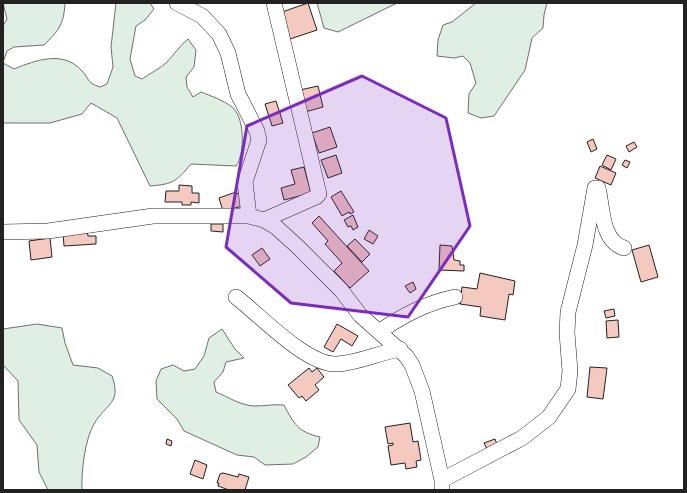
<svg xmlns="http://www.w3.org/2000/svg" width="687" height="493" viewBox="0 0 687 493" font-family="Merriweather,serif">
<rect width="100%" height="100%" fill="#fff"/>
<!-- green -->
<path fill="#e0efe3" stroke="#6f6f6f" d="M 3,3 L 65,3 C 64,25 58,31 44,45 L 14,47 L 7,51 L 3,62 L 3,26 L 7,19 Z
M 116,3 L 150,3 L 154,9 L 145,20 L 136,26 L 130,59 L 135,76 L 142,79 C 149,74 159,69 166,63 C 174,55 179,46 188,39 L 196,50 L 194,67 L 186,77 L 187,87 L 193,97 L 201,92 C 211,96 223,100 232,107 C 245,117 245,154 236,166 L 191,164 C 176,182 173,184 150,186 L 117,118 L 91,103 L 82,114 L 50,123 L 3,123 L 3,63 L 14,69 C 36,60 64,50 82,71 C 90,80 87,83 100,87 L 107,84 L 113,67 L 111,47 Z
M 317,3 L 397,3 L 338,32 L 324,28 Z
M 476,3 L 547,3 L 544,15 L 543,28 L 532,38 L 525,70 L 494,116 L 481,118 L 468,113 L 469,94 L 476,83 L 470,63 L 463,56 L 454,58 L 437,56 L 438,40 L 443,25 L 452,22 Z
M 37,324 L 62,328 L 65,343 L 73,365 L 98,368 L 112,376 C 122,404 106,403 94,424 C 85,439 81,472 82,490 L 48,490 L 39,472 L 37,445 L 19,420 L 18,381 L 3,365 L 3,329 Z
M 222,329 L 235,349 L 244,358 L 226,362 L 223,372 L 214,382 L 216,392 C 228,397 242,406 255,406 C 265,406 274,404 284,405 C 294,424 298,432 320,437 L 318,447 L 306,457 L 293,464 L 265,465 L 254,457 L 237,455 L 184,431 L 177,419 L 157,399 L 156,381 L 161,369 L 173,365 L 184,371 L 195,369 L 204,356 L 209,338 Z"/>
<!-- building -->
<path fill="#f3c9c0" stroke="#222" d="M 308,3 L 317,30 L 290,39 L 282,12 Z
M 318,86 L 323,107 L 305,112 L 300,90 Z
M 276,101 L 283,123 L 272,126 L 265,104 Z
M 330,127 L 337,147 L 319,153 L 312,133 Z
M 593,139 L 597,149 L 591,152 L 587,142 Z
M 634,142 L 637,147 L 629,152 L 626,146 Z
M 336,155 L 342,173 L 328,178 L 321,160 Z
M 607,155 L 616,159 L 611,170 L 602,165 Z
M 625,160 L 630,162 L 627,168 L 622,165 Z
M 600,166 L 616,173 L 611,185 L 595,178 Z
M 304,167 L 311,193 L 284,200 L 281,188 L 295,184 L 291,170 Z
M 179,185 L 192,186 L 192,193 L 199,193 L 199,203 L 191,202 L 191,205 L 182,205 L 182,202 L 165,202 L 166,191 L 179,191 Z
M 341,191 L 354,212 L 350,214 L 349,212 L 342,216 L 331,197 Z
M 236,192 L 236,194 L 239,193 L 243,206 L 223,211 L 219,198 Z
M 353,215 L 358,227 L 353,230 L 351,226 L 348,227 L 344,220 Z
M 319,216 L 369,271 L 350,288 L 334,271 L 342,263 L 325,244 L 328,241 L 312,223 Z
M 211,224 L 223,224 L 223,232 L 211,231 Z
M 369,230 L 378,236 L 373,244 L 364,239 Z
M 87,231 L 88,236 L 96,236 L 96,244 L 64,246 L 63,233 Z
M 50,238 L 52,257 L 31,260 L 29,241 Z
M 355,239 L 370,254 L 362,262 L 347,246 Z
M 440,245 L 452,246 L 454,260 L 460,261 L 460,265 L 464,265 L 464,271 L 439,270 Z
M 649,245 L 658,277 L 641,282 L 632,250 Z
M 262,248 L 270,259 L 260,266 L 252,255 Z
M 480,273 L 515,281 L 513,295 L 509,294 L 505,320 L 480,316 L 481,307 L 460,304 L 462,287 L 477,289 Z
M 413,282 L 416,289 L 410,293 L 405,286 Z
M 614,309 L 615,316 L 606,318 L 604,311 Z
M 618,320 L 619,337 L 607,338 L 606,321 Z
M 337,324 L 358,336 L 352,346 L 341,339 L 333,352 L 324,347 Z
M 590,367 L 607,368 L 603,399 L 587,397 Z
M 309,368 L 312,372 L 317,368 L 324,377 L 315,385 L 319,390 L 306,401 L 302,396 L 299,398 L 288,385 Z
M 410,423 L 413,442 L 418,441 L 421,460 L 416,461 L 417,467 L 406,469 L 405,463 L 391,465 L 388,446 L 393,445 L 393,443 L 388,444 L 385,427 Z
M 167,439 L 172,441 L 171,446 L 166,444 Z
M 495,439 L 498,447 L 488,451 L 484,443 Z
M 195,460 L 207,465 L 203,479 L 190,474 Z
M 223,473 L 238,477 L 239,474 L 249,477 L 245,490 L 229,490 L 218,486 L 219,483 L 217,483 L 220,474 Z"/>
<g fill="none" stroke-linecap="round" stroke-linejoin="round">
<defs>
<path id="minor" d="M 177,3 L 202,16 L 219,34 L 228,53 L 238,94 L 257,131 L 259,140 L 245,182 L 249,216
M 264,220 L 316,197 L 319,194 L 274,3
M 3,232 L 48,231 L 153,216 L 249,216 L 264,220 L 276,227 L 298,247 L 341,290 L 360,315 L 406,356 L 412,365 L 422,391 L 442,480 L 442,490
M 236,297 C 260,315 307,366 337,364 C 359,363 378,353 400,349
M 380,331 C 404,315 426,303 455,297
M 442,480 L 522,438 L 549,417 L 568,389 L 570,371 L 567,333 L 568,312 L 585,245 L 595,188 L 598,188 C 603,208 601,241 624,248"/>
</defs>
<!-- minor casing -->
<use href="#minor" stroke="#222" stroke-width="16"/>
<!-- minor -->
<use href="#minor" stroke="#fff" stroke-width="15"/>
</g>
<!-- marked area -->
<path fill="#7b2cbf" fill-opacity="0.2" stroke="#7b2cbf" stroke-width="3" stroke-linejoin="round" d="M 362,76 L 446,118 L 470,226 L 408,317 L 291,303 L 226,247 L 247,126 Z"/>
<!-- border -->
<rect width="687" height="493" fill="none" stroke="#222222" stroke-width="8"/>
</svg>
